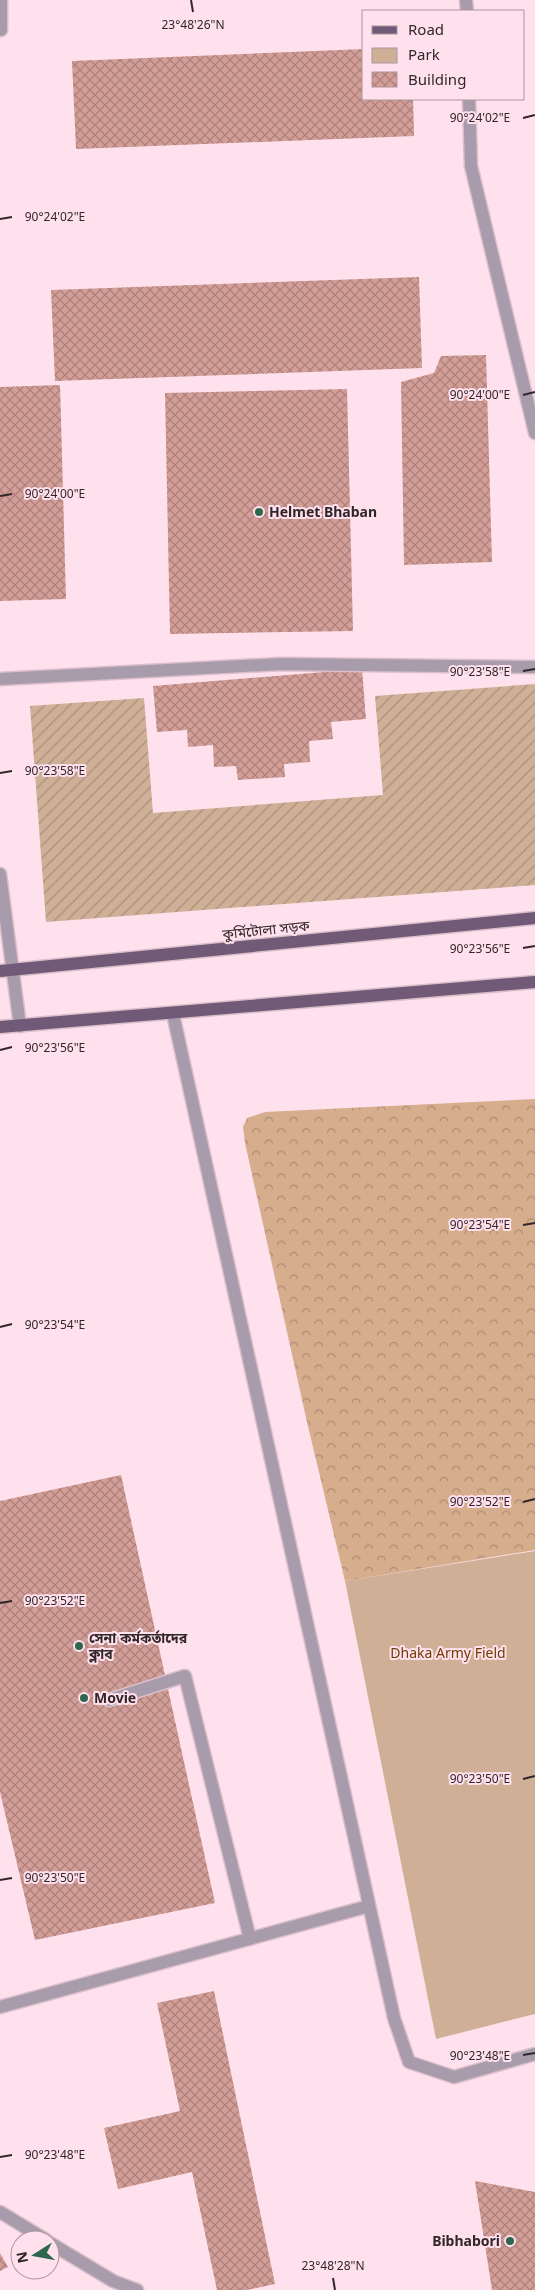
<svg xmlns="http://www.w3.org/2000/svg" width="535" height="2290" viewBox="0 0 535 2290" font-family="'Noto Sans','Noto Sans Bengali',sans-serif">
<defs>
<pattern id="forest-crowns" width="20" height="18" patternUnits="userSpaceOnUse" patternTransform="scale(1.25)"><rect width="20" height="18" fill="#d6ad8d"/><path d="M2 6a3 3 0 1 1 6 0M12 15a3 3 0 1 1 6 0" fill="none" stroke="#ae8d73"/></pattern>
<pattern id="garden-furrows" width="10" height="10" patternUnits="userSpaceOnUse" patternTransform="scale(1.25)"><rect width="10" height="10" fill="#cfb097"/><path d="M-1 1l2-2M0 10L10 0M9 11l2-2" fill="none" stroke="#a98f7b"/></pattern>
<pattern id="building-cross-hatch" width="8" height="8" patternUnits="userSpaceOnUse" patternTransform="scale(1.25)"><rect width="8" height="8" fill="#d39e97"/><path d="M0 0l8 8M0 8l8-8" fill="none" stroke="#ac817b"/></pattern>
</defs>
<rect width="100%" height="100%" fill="#ffe1ed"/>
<!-- forest -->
<path fill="url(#forest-crowns)" d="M 535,1099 L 535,1550 L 345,1581 L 307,1422 L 245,1143 L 243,1127 L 247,1118 L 265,1112 Z"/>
<!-- park -->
<path fill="#cfb097" d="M 535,1551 L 535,2014 L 436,2039 L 345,1581 Z"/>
<!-- garden -->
<path fill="url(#garden-furrows)" d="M 535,684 L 535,885 L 46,922 L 30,706 L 144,698 L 153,813 L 383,795 L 375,696 Z"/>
<!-- building -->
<path fill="url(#building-cross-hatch)" d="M 364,49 L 364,99 L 413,99 L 414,136 L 76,149 L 72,61 Z
M 419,277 L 422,368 L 55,381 L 51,290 Z
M 486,355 L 492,562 L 404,565 L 401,382 L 434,373 L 441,356 Z
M 60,385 L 66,599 L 0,601 L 0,387 Z
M 347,389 L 353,631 L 170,634 L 165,393 Z
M 362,669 L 366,719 L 331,722 L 333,739 L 309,741 L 310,762 L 284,764 L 285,777 L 238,780 L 236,766 L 214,767 L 213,745 L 188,747 L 187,730 L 157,732 L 153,686 Z
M 121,1475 L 215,1903 L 35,1940 L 0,1792 L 0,1501 Z
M 214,1991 L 275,2284 L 247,2290 L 217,2290 L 192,2172 L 118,2189 L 104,2128 L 180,2111 L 157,2003 Z
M 475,2181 L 535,2192 L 535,2290 L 492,2290 Z
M 0,2253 L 8,2267 L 0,2271 Z"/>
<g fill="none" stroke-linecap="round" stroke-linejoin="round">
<defs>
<path id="minor" d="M 1,0 L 1,30
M 466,0 L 467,11
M 469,99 L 471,166 L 535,433
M 0,679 L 281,664 L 535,667
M 0,874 L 20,1026
M 173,1014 L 394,2018 L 409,2062 L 454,2077 L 535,2054
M 109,1700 L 185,1676 L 250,1939
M 0,2007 L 369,1906
M 0,2212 L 46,2240
M 50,2243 L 113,2281 L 137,2290"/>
<path id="major" d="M 0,971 L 535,918
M 0,1027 L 535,982"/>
</defs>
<!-- minor casing -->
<use href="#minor" stroke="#dabfca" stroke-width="15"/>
<!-- major casing -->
<use href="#major" stroke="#dabfca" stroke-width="15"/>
<!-- minor -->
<use href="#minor" stroke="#a89bac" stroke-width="12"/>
<!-- major -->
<use href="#major" stroke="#715978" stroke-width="12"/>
</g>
<!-- ticks -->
<path fill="none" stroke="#31262a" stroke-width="2" d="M 191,0 L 193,12M 523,118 L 535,115M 0,219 L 12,217M 523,395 L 535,392M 0,496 L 12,494M 523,671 L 535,669M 0,773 L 12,771M 523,948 L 535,946M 0,1050 L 12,1047M 523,1225 L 535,1223M 0,1327 L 12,1324M 523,1502 L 535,1499M 0,1603 L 12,1601M 523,1779 L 535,1776M 0,1880 L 12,1878M 523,2055 L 535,2053M 0,2157 L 12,2155M 333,2278 L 335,2290"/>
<!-- markers -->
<g fill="#2e664e" stroke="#ffe1ed" stroke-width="2">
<circle cx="259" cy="512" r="5"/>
<circle cx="79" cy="1646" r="5"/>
<circle cx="84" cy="1698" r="5"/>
<circle cx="510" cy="2241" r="5"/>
</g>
<g text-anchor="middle" stroke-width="4" stroke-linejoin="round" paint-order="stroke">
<!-- poi labels -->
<g font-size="14" font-weight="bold" fill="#31262a" stroke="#ffe1ed" text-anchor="start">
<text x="269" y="517">Helmet Bhaban</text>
<text x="89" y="1643">সেনা কর্মকর্তাদের<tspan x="89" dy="16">ক্লাব</tspan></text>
<text x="94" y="1703">Movie</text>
<text x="500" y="2246" text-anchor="end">Bibhabori</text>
</g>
<!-- street labels -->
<g font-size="14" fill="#31262a" stroke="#ffe1ed">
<text transform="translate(266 930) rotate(-6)" y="5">কুর্মিটোলা সড়ক</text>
</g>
<!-- park labels -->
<g font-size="14" fill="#6e3b00" stroke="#ffe1ed">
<text x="448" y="1658">Dhaka Army Field</text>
</g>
</g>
<g font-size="12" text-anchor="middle" fill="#31262a" stroke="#ffe1ed" stroke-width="4" stroke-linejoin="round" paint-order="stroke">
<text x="193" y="29">23°48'26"N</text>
<text x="480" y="122">90°24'02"E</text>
<text x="55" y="221">90°24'02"E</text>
<text x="480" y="399">90°24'00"E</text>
<text x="55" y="498">90°24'00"E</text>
<text x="480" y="676">90°23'58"E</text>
<text x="55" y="775">90°23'58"E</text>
<text x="480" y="953">90°23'56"E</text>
<text x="55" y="1052">90°23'56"E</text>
<text x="480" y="1229">90°23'54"E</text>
<text x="55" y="1329">90°23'54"E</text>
<text x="480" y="1506">90°23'52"E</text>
<text x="55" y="1605">90°23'52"E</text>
<text x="480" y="1783">90°23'50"E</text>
<text x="55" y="1882">90°23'50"E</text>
<text x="480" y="2060">90°23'48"E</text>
<text x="55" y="2159">90°23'48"E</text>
<text x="333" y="2270">23°48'28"N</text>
</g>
<!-- legend -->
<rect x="362" y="10" width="162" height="90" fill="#ffe1ed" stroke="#ad969f"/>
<rect x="372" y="26" width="25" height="8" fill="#715978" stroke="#ad969f"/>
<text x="408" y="35" font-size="15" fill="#31262a">Road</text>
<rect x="372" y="48" width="25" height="15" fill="#cfb097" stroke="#ad969f"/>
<text x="408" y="60" font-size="15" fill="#31262a">Park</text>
<rect x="372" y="72" width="25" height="15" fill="url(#building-cross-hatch)" stroke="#ad969f"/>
<text x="408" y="85" font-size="15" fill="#31262a">Building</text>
<!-- north arrow -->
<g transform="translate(35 2255) rotate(259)"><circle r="24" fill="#ffe1ed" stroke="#ad969f"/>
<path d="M0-4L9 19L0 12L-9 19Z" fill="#2e664e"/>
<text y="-8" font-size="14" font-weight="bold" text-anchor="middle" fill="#31262a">N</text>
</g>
</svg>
